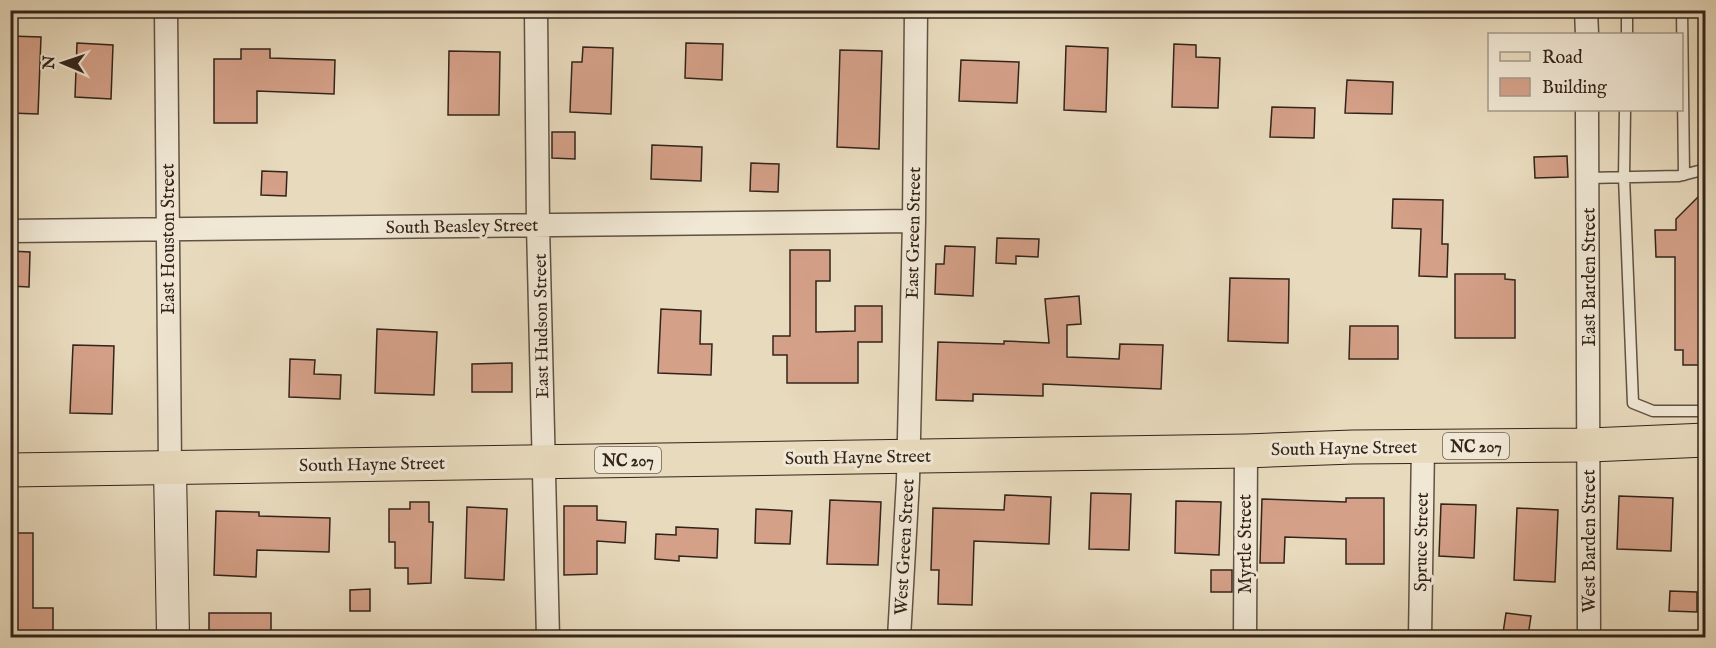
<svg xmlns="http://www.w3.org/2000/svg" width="1716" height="648" viewBox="0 0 1716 648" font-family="'IM FELL English',serif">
<rect width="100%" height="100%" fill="#e8dabd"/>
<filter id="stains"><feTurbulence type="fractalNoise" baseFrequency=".00333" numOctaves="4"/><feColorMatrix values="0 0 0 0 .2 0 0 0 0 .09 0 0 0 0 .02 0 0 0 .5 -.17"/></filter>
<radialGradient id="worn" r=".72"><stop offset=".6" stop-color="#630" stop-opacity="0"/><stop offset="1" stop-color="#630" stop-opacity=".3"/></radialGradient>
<!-- building -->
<path fill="#d4a088" stroke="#33241b" stroke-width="1.5" d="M 10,36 L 41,37 L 38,114 L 10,113 Z
M 77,43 L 113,45 L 111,99 L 75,97 Z
M 686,43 L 723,44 L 722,80 L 685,78 Z
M 1174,44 L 1196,45 L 1196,57 L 1220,58 L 1218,108 L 1172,107 Z
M 1066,46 L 1108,48 L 1106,112 L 1064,110 Z
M 583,47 L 613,48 L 611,114 L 570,112 L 572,62 L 582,62 Z
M 241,49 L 270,49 L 270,58 L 335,60 L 334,94 L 257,91 L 257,123 L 214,123 L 214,59 L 241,59 Z
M 840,50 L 882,51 L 879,149 L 837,147 Z
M 449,51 L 500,52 L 499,115 L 448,115 Z
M 961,60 L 1019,62 L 1017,103 L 959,101 Z
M 1347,80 L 1393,82 L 1392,114 L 1345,113 Z
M 1272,107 L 1315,108 L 1314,138 L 1270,137 Z
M 552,132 L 575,132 L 575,159 L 552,158 Z
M 652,145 L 702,147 L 701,181 L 651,179 Z
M 1567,156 L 1568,177 L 1535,178 L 1534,157 Z
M 751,163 L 779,164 L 778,192 L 750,191 Z
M 262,171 L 287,172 L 286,196 L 261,195 Z
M 1706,189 L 1706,365 L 1683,365 L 1683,350 L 1675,350 L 1675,257 L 1656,257 L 1655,230 L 1676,230 L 1676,219 Z
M 1393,199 L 1443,200 L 1442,244 L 1448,244 L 1447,277 L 1419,276 L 1421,229 L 1392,228 Z
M 997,238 L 1039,239 L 1038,257 L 1016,256 L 1016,264 L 996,263 Z
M 945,246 L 975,247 L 973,296 L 935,294 L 936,264 L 944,264 Z
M 790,250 L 830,250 L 830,281 L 816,281 L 816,332 L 855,331 L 855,306 L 882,306 L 882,342 L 858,342 L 858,383 L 787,383 L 787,355 L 773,355 L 773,336 L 790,336 Z
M 10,251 L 30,252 L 29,287 L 10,286 Z
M 1455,274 L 1505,274 L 1505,279 L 1515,280 L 1515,338 L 1455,338 Z
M 1230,278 L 1289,279 L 1288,343 L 1228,341 Z
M 1079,296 L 1081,324 L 1067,325 L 1067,357 L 1119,359 L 1120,344 L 1163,345 L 1161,389 L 1043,384 L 1043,396 L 973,394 L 973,401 L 936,400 L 938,342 L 1004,344 L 1004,341 L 1049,343 L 1045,299 Z
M 661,309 L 701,311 L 700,344 L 712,344 L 711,375 L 658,373 Z
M 1350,326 L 1398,326 L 1398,359 L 1349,359 Z
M 377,329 L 437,332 L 434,395 L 375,393 Z
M 73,345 L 114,346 L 112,414 L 70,413 Z
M 290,359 L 315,360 L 314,374 L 341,375 L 340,399 L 289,397 Z
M 512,363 L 512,392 L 472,392 L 472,364 Z
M 1091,493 L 1131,494 L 1129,550 L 1089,549 Z
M 1005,495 L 1051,497 L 1049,544 L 974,541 L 972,605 L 938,604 L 939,570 L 931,570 L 933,508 L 1004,510 Z
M 1619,496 L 1673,498 L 1671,551 L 1617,549 Z
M 1346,498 L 1384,498 L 1384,564 L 1346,564 L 1346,539 L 1285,537 L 1284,563 L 1260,563 L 1262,499 L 1346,502 Z
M 830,500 L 881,502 L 878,565 L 827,564 Z
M 1176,501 L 1221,502 L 1219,555 L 1175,553 Z
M 410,502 L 429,502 L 429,522 L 433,522 L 431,583 L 408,584 L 408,568 L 395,568 L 395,542 L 389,542 L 389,509 L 410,509 Z
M 1441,504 L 1476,505 L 1474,558 L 1439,556 Z
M 564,506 L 597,506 L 597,520 L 626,522 L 625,543 L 597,541 L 597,574 L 564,575 Z
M 467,507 L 507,509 L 504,580 L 465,578 Z
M 1517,508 L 1558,510 L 1555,582 L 1514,580 Z
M 756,509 L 792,511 L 790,544 L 755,543 Z
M 216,511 L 259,512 L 259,516 L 330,518 L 329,552 L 257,550 L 256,577 L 214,575 Z
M 676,527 L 718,529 L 717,558 L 679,556 L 679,561 L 655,559 L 656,534 L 676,535 Z
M 10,533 L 33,533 L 33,608 L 53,608 L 53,638 L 10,638 Z
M 1211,570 L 1232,570 L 1232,592 L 1211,592 Z
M 370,589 L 370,611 L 350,611 L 350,590 Z
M 1670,591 L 1697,592 L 1697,612 L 1669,611 Z
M 209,613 L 271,613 L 271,638 L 209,638 Z
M 1506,613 L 1531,616 L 1528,636 L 1503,633 Z"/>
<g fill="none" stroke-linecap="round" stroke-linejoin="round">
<defs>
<path id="lane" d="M 1682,10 L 1684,175
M 1627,34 L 1627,10
M 1625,110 L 1624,177 L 1633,403 L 1653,411 L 1706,411
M 1588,178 L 1679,176 L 1706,169"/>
<path id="street" d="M 166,10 L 170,468
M 536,10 L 538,225 L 548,638
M 1586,10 L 1587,34
M 1587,110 L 1589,638
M 10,231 L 914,221
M 899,638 L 908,480 L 914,221 L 916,10
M 1245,638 L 1246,451
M 1420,638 L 1423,446"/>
<path id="secondary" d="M 170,468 L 173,638"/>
<path id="primary" d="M 10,470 L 1246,451 L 1353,447 L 1590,445 L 1706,440"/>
</defs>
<!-- lane casing -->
<use href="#lane" stroke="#605244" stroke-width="13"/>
<!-- street casing -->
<use href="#street" stroke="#605244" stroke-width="25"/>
<!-- secondary casing -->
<use href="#secondary" stroke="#33241b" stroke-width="34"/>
<!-- primary casing -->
<use href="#primary" stroke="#33241b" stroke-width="35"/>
<!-- lane -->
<use href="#lane" stroke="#f0e7d4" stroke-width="10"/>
<!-- street -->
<use href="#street" stroke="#f0e7d4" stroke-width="22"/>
<!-- secondary -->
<use href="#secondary" stroke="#f0e7d4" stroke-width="32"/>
<!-- primary -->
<use href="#primary" stroke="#e8dabd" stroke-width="33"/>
</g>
<g text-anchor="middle" stroke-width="6" stroke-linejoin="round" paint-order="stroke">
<!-- shield labels -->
<g fill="#f0e7d4" stroke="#6c5e52" stroke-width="1.5">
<rect x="1443" y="433" width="66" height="26" rx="4.5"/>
<rect x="595" y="447" width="66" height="26" rx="4.5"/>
</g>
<g font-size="16" font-weight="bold" fill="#33241b">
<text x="1476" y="452">NC 207</text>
<text x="628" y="466">NC 207</text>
</g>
<!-- street labels -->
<g font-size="18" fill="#33241b" stroke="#f0e7d4">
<text transform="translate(462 226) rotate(-1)" y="6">South Beasley Street</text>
<text transform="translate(913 233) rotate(-89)" y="6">East Green Street</text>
<text transform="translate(168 239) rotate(-90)" y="6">East Houston Street</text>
<text transform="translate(1589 277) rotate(-90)" y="6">East Barden Street</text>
<text transform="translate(541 326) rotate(-91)" y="6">East Hudson Street</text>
<text transform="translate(1344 448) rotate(-1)" y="6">South Hayne Street</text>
<text transform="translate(858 457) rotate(-1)" y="6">South Hayne Street</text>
<text transform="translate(372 464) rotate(-1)" y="6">South Hayne Street</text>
<text transform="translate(1589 541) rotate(-90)" y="6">West Barden Street</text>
<text transform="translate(1421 542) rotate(-89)" y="6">Spruce Street</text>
<text transform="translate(1245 544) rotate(-90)" y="6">Myrtle Street</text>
<text transform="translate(904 547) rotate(-87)" y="6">West Green Street</text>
</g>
</g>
<!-- margin -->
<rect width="1716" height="648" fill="none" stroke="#e8dabd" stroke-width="36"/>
<rect x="12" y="12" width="1692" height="624" fill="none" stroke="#33241b" stroke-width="3"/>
<rect x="18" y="18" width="1680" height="612" fill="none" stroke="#33241b" stroke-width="1.5"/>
<!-- legend -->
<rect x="1488" y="33" width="195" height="78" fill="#f0e7d4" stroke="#a4998a" stroke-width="1.5"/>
<rect x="1500" y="52" width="30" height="9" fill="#e8dabd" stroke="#a4998a" stroke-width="1.5"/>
<text x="1542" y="63" font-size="18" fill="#33241b">Road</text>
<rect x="1500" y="78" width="30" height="18" fill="#d4a088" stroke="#a4998a" stroke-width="1.5"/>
<text x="1542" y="93" font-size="18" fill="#33241b">Building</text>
<!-- north arrow -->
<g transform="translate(63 63) rotate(272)" stroke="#f0e7d4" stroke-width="4.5" paint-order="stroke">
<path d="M0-4.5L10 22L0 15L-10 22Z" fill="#33241b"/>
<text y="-9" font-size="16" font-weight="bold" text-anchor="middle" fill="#33241b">N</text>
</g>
<rect width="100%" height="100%" filter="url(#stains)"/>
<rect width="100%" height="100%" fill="url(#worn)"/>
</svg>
